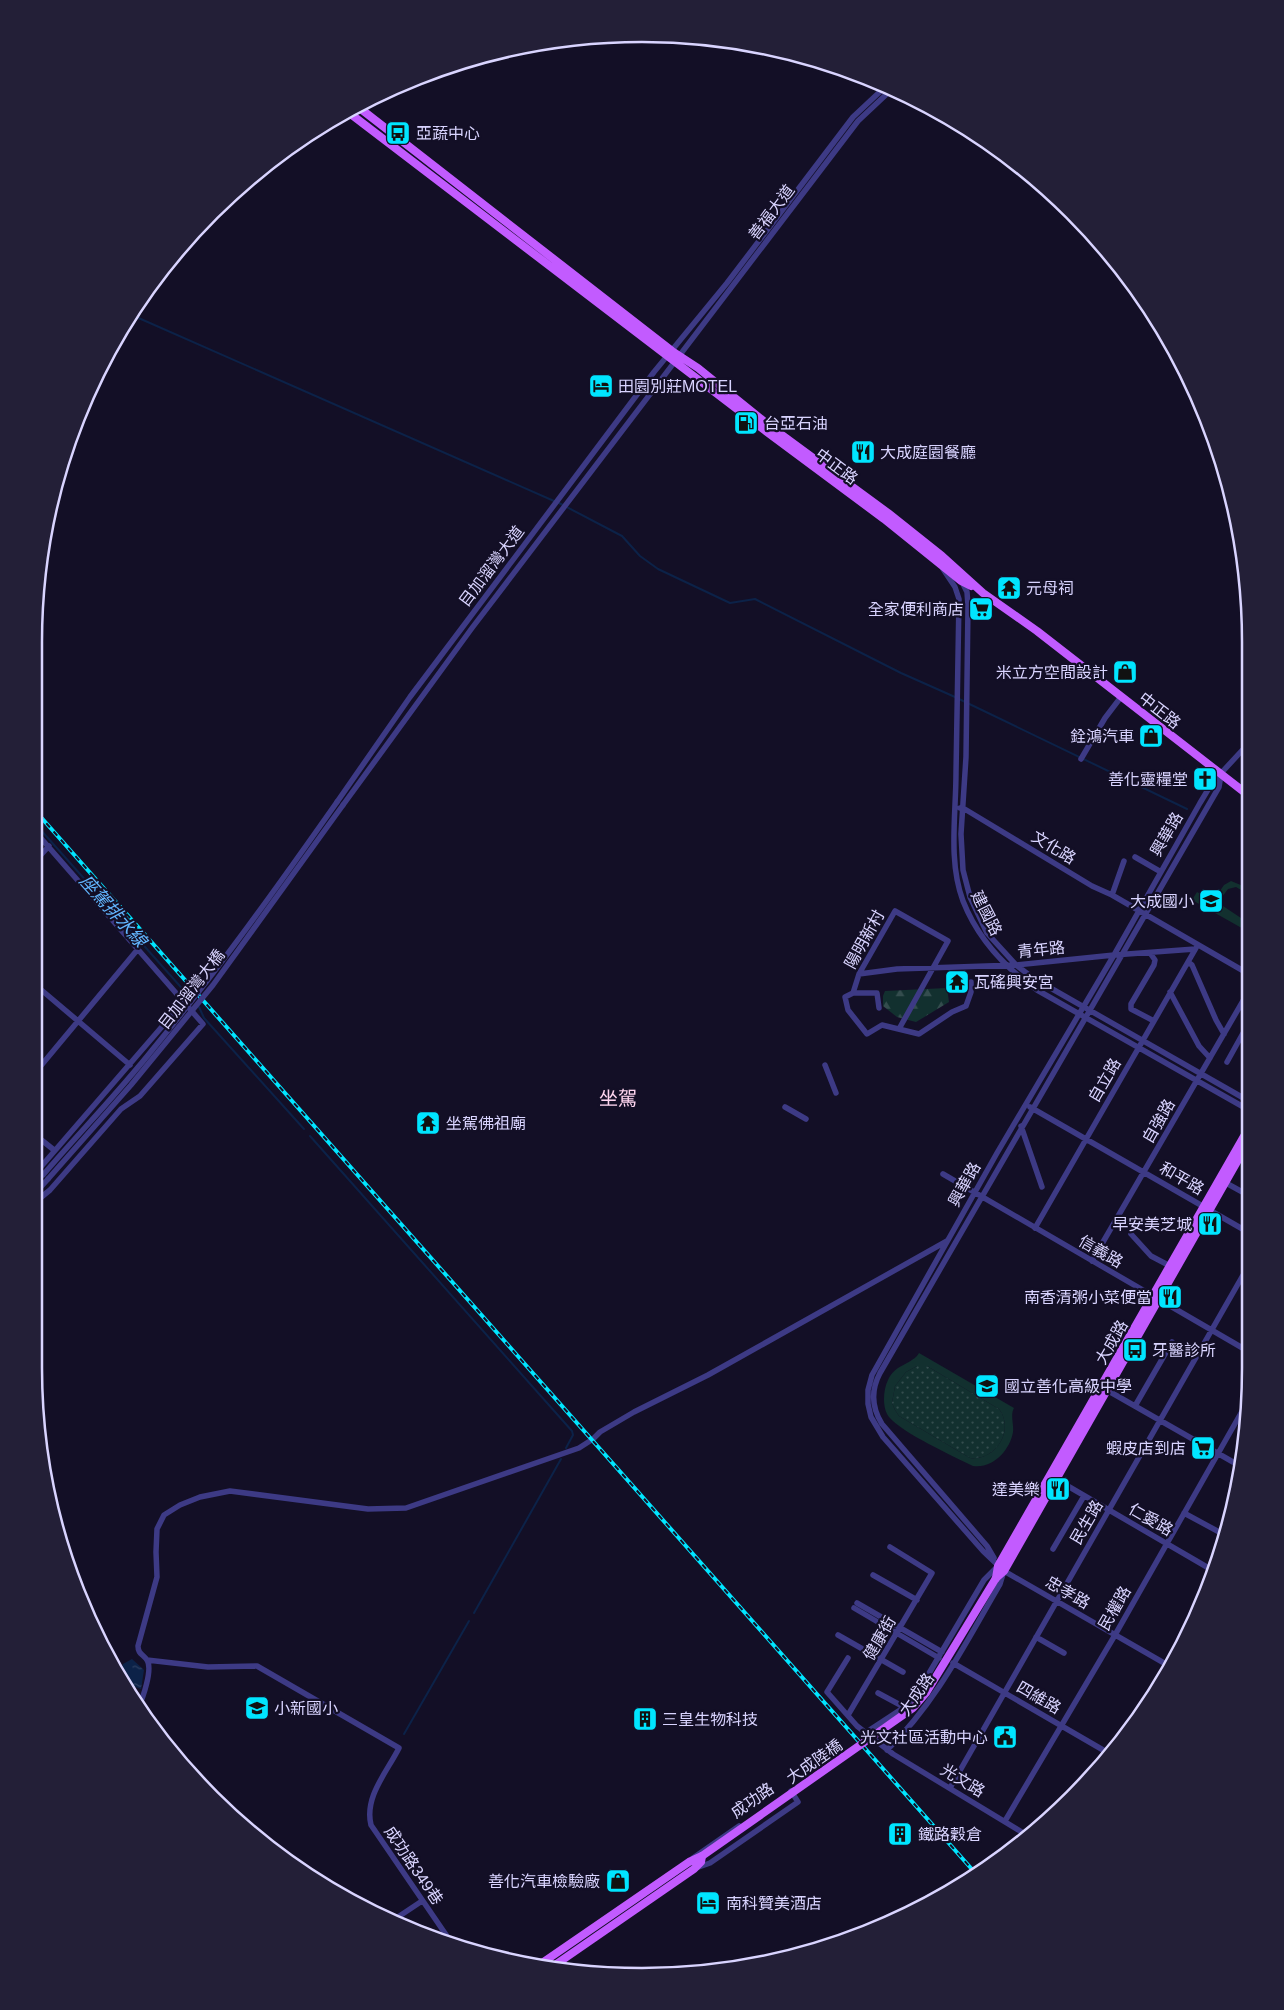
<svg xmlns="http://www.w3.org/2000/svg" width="1284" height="2010" viewBox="0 0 1284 2010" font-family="Arial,'Noto Sans TC',sans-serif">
<defs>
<pattern id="grass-dots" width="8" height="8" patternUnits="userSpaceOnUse" patternTransform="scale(1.25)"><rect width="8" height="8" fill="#12302f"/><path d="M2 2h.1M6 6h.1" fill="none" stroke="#344d4e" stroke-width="1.8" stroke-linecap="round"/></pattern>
<pattern id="forest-firs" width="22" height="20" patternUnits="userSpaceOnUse" patternTransform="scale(1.25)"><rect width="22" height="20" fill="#12302f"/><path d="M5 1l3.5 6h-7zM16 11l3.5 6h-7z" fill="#344d4e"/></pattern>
<pattern id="water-ripples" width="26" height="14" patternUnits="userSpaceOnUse" patternTransform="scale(1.25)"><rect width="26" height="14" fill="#0c2248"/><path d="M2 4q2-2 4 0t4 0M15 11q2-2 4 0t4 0" fill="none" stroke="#2f4163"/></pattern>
</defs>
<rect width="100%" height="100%" fill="#130f26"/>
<!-- grass -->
<path fill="url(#grass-dots)" d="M 917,1366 L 927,1366 L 999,1409 C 1015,1430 996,1461 970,1458 L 899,1416 L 895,1410 L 892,1403 L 895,1386 L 906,1372 Z"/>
<!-- forest -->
<path fill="url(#forest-firs)" d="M 947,988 L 949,1002 L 916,1022 L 897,1017 L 883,1006 L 883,996 L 885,991 Z"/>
<!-- park -->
<path fill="#12302f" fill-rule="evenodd" d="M 1231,881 L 1248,888 L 1248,894 L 1236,887 L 1228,889 L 1222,897 L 1223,906 L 1247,922 L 1247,931 L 1192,900 L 1197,892 L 1217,904 L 1215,898 L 1224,885 Z
M 919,1353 L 1014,1408 C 1010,1415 1014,1424 1013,1432 C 1010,1450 993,1469 973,1466 C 953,1456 902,1433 889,1417 C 882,1408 883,1390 888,1380 C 895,1364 913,1364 919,1353 ZM 917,1366 L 927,1366 L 999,1409 C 1015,1430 996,1461 970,1458 L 899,1416 L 895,1410 L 892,1403 L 895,1386 L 906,1372 Z"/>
<!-- water -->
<path fill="url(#water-ripples)" d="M 132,1659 L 144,1670 L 141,1689 L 125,1683 L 120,1672 L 123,1664 Z"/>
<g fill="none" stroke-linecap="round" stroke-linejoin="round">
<!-- stream -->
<path stroke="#0c2248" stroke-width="2" d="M 134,316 L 554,501
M 559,503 L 622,536 L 640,556 L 658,569 L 730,603 L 755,599 L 901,673 L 955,697
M 959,699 L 1187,809
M 39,828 L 187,994
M 199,1007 L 204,1018 L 304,1129
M 310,1136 L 572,1431 L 573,1435 L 566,1448
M 474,1613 L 561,1459
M 404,1734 L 469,1621"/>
<!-- minor -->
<path stroke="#3d3a85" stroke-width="5.5" d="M 943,569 L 955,587 L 959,599 C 958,657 957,715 956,773 C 956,815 948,861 963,901 C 978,939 1004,967 1037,990 L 1247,1109
M 962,582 L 967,592 L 968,606 L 966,757 L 961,834 L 963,870 L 970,897 L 987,933 L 1016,965 L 1033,978 L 1247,1100
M 1081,759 L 1105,718 L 1121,697
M 337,802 L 410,697 L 654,372 L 727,283 L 853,117 L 885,87
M 343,805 L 472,628 L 858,121 L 891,90
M 960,808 L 963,808 L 1092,886 L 1112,895 L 1247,973
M 39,836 L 203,1024 L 140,1096 L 121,1109 L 50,1190 L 39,1199
M 39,857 L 49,846
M 1135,857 L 1161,872
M 1112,895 L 1124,861
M 1150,953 L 1155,960 L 1154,965 L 1131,1004 L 1131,1009 L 1154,1021
M 1188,962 L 1192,965 L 1216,1020 L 1224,1034
M 859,974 L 897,969 L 1016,965 L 1114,955 L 1195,949
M 39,988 L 130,1065
M 1170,992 L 1199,1046 L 1210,1058
M 853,993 L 877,993 L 879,1008
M 1243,1001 L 1247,1018
M 899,1029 L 948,941 L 895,911 L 859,974 L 853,993 L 845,997 L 848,1010 L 867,1034 L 882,1025 L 919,1034 L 952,1012 L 966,1006 L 971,992 L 971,982
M 1227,1062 L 1247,1026
M 825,1065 L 836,1093
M 39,1068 L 138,949
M 785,1107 L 806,1119
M 1030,1107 L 1246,1231
M 1021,1126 L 1042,1187
M 39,1138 L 54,1150
M 39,1169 L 185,1000
M 943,1174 L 1246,1350
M 1226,1183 L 1246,1194
M 39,1189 L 48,1179
M 1035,1228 L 1196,948
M 1131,1234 L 1151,1256 L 1170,1266
M 1092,1261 L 1247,994
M 1105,1389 L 1240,1466
M 1135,1406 L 1172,1342
M 1054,1478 L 1212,1570
M 1184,1513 L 1221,1533
M 1053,1549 L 1084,1496
M 994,1558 L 987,1546 L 882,1424 C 872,1408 871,1390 880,1373 L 1219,787 L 1221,775
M 873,1575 L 917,1600
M 857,1603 L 942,1652
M 854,1608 L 939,1658
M 838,1635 L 903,1672
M 1036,1637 L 1064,1653
M 848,1658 L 827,1692 L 857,1726 L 893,1754 L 1025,1834
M 147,1660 L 208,1667 L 257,1666 L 399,1748 C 387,1772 364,1797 371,1825 L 453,1945
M 953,1663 L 1110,1754
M 1171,1667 L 1004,1571 L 983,1551 L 883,1437 L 871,1417 L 868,1404 L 868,1390 L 872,1375 L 997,1153 L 1114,955 L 1200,803 L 1212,783 L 1248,744
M 1156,1690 L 1179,1651
M 878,1693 L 904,1707
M 138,1708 C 143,1698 153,1669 147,1660 C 143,1654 138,1654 138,1646 L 157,1577 L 156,1552 L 157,1529 L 164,1515 L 180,1505 L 200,1497 L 230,1491 L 368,1509 L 406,1508 L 579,1448 L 593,1439 L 600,1432 L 634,1412 L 708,1375 L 947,1241
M 848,1715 L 932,1573 L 890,1547
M 865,1733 L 900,1710 L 915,1697 L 984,1580 L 998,1566
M 887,1750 C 936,1703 966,1642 1000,1584 L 1004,1571
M 950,1788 L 1246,1270
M 1005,1821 L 1115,1635 L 1245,1406
M 693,1858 L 739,1826
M 696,1868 L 710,1863 L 798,1802 L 791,1791
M 392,1921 L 422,1901"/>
<!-- major -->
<path stroke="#c25bff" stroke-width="8" d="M 357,106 L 672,351 L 698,368 L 771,427 L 888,513 L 942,556 L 983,593 L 1037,631 L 1248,795
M 348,112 L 767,432 L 884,519 L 961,581 L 971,586
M 996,1578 L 998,1566 L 1247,1131
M 996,1578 L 1004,1571 L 1246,1146
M 542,1963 L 689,1862 L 702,1856
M 555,1965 L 694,1869 L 701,1862 L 702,1856"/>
<defs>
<path id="rail" d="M 39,815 L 977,1875"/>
</defs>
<!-- rail casing -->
<use href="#rail" stroke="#00e5ff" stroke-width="4"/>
<!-- rail -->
<use href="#rail" stroke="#130f26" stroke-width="2" stroke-dasharray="5.5" stroke-linecap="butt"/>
<!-- minor-bridge -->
<path stroke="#3d3a85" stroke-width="5.5" d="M 43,1175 C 79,1133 118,1093 153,1049 C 218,970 278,886 337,802
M 48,1179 L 131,1085 L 213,985 L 343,805"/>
<!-- major-bridge -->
<path stroke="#c25bff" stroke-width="8" d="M 702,1856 L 913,1708 L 926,1693 L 996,1578"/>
</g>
<!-- icons -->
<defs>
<symbol id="bus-square" viewBox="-11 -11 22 22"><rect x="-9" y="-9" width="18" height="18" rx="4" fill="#00e5ff" stroke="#130f26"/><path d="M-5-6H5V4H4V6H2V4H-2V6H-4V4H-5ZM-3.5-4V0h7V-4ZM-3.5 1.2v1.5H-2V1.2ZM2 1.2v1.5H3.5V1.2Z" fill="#111"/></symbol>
<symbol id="hotel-square" viewBox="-11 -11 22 22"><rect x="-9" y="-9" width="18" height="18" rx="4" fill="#00e5ff" stroke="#130f26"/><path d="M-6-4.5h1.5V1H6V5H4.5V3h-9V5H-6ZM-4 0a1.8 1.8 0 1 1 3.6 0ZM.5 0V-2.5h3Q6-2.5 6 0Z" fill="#111"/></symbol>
<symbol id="fuel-square" viewBox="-11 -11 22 22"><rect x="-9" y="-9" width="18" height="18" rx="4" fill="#00e5ff" stroke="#130f26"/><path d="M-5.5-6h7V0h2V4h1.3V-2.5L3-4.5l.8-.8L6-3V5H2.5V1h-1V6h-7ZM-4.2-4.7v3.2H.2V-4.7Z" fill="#111"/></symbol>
<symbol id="restaurant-square" viewBox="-11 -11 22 22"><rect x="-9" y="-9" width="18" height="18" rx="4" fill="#00e5ff" stroke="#130f26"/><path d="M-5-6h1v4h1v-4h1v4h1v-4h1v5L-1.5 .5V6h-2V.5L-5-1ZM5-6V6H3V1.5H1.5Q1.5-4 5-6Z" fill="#111"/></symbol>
<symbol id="temple-square" viewBox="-11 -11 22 22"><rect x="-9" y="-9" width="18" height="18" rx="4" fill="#00e5ff" stroke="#130f26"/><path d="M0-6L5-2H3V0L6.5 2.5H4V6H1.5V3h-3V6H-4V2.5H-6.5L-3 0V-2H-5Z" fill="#111"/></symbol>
<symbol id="supermarket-square" viewBox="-11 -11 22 22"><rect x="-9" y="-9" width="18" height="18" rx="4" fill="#00e5ff" stroke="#130f26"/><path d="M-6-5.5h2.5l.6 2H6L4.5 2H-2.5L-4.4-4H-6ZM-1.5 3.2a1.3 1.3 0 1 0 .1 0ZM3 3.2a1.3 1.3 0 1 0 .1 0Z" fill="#111"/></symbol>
<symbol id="shop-square" viewBox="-11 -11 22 22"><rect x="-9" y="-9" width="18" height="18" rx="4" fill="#00e5ff" stroke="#130f26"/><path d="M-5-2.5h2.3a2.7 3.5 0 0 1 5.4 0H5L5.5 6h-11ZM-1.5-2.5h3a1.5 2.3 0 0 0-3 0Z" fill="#111"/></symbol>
<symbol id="church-square" viewBox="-11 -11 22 22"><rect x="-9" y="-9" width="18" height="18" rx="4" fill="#00e5ff" stroke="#130f26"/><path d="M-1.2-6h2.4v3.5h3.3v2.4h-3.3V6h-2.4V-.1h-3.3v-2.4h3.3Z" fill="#111"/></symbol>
<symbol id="school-square" viewBox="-11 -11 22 22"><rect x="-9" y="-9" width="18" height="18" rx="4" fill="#00e5ff" stroke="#130f26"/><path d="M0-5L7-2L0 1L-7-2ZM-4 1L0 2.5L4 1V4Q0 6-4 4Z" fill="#111"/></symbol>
<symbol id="building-square" viewBox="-11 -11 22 22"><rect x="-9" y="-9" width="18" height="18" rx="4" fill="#00e5ff" stroke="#130f26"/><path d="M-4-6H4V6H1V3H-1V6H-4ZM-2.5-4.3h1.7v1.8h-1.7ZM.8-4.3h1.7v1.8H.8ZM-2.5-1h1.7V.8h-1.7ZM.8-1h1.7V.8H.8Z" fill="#111"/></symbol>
<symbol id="civic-square" viewBox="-11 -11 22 22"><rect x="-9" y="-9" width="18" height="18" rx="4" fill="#00e5ff" stroke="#130f26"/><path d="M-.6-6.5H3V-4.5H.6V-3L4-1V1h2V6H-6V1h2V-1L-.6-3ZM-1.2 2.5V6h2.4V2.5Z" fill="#111"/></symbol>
</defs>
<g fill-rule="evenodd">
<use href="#bus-square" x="384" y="119" width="28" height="28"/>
<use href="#hotel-square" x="587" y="372" width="28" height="28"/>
<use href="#fuel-square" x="732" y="409" width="28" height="28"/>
<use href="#restaurant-square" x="849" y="438" width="28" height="28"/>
<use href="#temple-square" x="995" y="574" width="28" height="28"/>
<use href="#supermarket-square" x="967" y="595" width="28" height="28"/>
<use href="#shop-square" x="1111" y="658" width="28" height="28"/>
<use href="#shop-square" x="1137" y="722" width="28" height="28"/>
<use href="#church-square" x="1191" y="765" width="28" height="28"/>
<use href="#school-square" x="1197" y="887" width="28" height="28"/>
<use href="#temple-square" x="943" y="968" width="28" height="28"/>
<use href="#temple-square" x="414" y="1109" width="28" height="28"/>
<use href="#restaurant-square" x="1196" y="1210" width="28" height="28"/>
<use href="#restaurant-square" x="1156" y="1283" width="28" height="28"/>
<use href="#bus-square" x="1121" y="1336" width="28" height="28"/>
<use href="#school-square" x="973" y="1372" width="28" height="28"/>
<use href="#supermarket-square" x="1189" y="1434" width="28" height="28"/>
<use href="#restaurant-square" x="1044" y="1475" width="28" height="28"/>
<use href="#school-square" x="243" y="1694" width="28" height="28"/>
<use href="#building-square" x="631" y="1705" width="28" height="28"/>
<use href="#civic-square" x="991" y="1723" width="28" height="28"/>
<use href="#building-square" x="886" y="1820" width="28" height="28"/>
<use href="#shop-square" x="604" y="1867" width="28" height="28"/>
<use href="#hotel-square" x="694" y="1889" width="28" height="28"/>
</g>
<g text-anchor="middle" stroke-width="4.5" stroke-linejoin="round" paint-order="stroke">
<!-- poi labels -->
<g font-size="16" fill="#d9d4ff" stroke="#130f26" text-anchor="start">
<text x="416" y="139">亞蔬中心</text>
<text x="618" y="392">田園別莊MOTEL</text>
<text x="764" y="429">台亞石油</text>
<text x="880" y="458">大成庭園餐廳</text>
<text x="1026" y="594">元母祠</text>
<text x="964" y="615" text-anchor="end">全家便利商店</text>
<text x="1108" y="678" text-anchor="end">米立方空間設計</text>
<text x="1134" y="742" text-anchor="end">銓鴻汽車</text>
<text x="1188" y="785" text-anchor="end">善化靈糧堂</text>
<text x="1194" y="907" text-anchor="end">大成國小</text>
<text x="974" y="988">瓦磘興安宮</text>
<text x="446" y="1129">坐駕佛祖廟</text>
<text x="1192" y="1230" text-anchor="end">早安美芝城</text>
<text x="1152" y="1303" text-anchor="end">南香清粥小菜便當</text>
<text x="1152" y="1356">牙醫診所</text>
<text x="1004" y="1392">國立善化高級中學</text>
<text x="1186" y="1454" text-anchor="end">蝦皮店到店</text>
<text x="1040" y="1495" text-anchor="end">達美樂</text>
<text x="274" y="1714">小新國小</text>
<text x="662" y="1725">三皇生物科技</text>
<text x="988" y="1743" text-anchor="end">光文社區活動中心</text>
<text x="918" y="1840">鐵路穀倉</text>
<text x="600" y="1887" text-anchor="end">善化汽車檢驗廠</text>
<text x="726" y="1909">南科贊美酒店</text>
</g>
<!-- street labels -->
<g font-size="16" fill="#d9d4ff" stroke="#130f26">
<text transform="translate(771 212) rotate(-53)" y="6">善福大道</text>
<text transform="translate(837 466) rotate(37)" y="6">中正路</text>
<text transform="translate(491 566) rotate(-53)" y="6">目加溜灣大道</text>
<text transform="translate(1160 710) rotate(38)" y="6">中正路</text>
<text transform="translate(1166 834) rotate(-60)" y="6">興華路</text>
<text transform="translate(1054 847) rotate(31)" y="6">文化路</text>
<text transform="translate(987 913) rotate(63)" y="6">建國路</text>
<text transform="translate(864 939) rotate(-61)" y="6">陽明新村</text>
<text transform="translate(1041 949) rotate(-6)" y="6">青年路</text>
<text transform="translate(191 989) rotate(-52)" y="6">目加溜灣大橋</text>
<text transform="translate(1104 1080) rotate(-60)" y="6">自立路</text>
<text transform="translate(1158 1121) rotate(-60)" y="6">自強路</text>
<text transform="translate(1182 1178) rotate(30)" y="6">和平路</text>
<text transform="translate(964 1184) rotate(-61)" y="6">興華路</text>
<text transform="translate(1101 1251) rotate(30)" y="6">信義路</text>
<text transform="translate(1111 1342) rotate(-60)" y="6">大成路</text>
<text transform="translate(1151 1519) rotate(30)" y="6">仁愛路</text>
<text transform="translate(1086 1522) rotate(-60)" y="6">民生路</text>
<text transform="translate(1068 1592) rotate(30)" y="6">忠孝路</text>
<text transform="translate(1114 1608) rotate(-60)" y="6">民權路</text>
<text transform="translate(879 1638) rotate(-60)" y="6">健康街</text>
<text transform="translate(916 1694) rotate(-55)" y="6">大成路</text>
<text transform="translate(1039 1697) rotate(30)" y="6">四維路</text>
<text transform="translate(814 1761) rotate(-35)" y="6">大成陸橋</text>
<text transform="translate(963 1780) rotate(31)" y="6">光文路</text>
<text transform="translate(752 1800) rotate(-35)" y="6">成功路</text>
<text transform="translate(414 1865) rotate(56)" y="6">成功路349巷</text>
</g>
<!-- water labels -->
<g font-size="18" font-style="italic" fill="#62b6ff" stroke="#130f26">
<text transform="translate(113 911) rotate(48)" y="6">座駕排水線</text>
</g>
<!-- quarter labels -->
<g font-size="19" fill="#ffd6f0" stroke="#130f26">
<text x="618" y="1105">坐駕</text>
</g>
</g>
<!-- crop -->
<path d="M0 0H1284V2010H0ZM642 42H642A600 600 0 0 1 1242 642V1368A600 600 0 0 1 642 1968H642A600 600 0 0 1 42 1368V642A600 600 0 0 1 642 42Z" fill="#231f37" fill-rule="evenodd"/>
<path fill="none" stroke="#d9d4ff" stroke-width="2.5" d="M642 42H642A600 600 0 0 1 1242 642V1368A600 600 0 0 1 642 1968H642A600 600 0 0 1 42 1368V642A600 600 0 0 1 642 42Z"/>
</svg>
